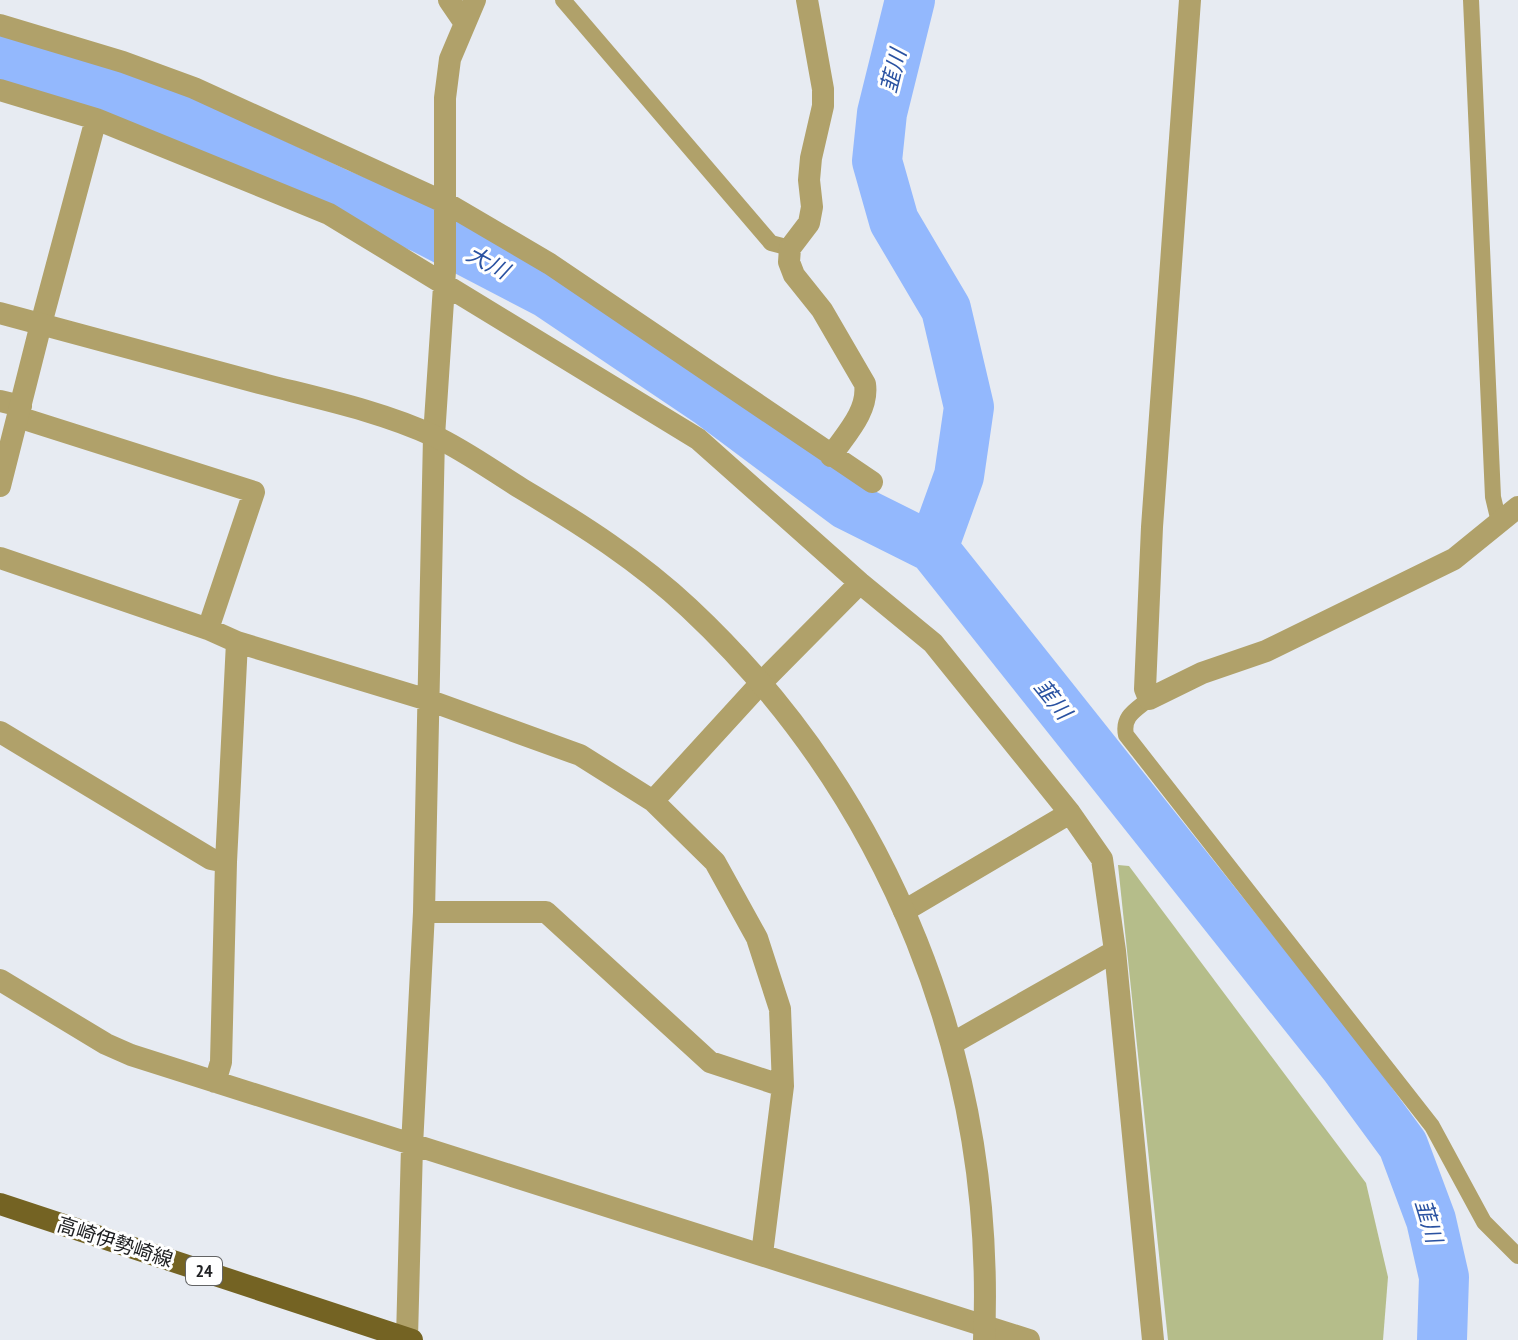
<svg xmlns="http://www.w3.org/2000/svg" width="1518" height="1340" viewBox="0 0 1518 1340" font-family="'PT Sans Narrow','Noto Sans JP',sans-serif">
<rect width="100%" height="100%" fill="#e7ebf2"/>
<!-- green -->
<path fill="#b5bd8a" d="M 1118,865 L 1129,866 L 1366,1183 L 1388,1277 L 1383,1340 L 1168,1340 Z"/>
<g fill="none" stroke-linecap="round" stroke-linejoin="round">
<!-- river -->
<path stroke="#93b8fd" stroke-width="50" d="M 910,0 L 882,113 L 877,161 L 894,221 L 946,309 L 969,407 L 959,476 L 933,548
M 0,58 L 130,96 L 335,192 L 424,229 L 547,293 L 709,402 L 847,505 L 933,548 L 1345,1066 L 1403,1145 L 1431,1220 L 1444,1277 L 1442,1340"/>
<!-- service -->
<path stroke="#b0a16a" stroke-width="16" d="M 563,0 L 771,243 L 790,248
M 1471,0 L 1493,497 L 1499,522
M 1149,699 C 1136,710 1122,716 1126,735 L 1432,1126 L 1484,1222 L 1518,1256"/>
<!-- minor -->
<path stroke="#b0a16a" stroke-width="22" d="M 449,0 L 464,22
M 807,0 L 823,89 L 823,106 L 811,158 L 809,180 L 812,207 L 809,223 L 790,248 L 789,262 L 794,275 L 822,310 L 865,384 C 869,411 845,435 831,456
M 1190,0 L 1152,527 L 1145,689 L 1149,699 L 1202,673 L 1266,651 L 1454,559 L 1518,507
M 0,25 L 123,62 L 194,88 L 446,203 L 550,264 L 872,482
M 0,90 L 96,119 L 329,214 L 698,439 L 860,583 L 933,643 L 1070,813 L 1102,859 L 1115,951 L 1153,1340
M 41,324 L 96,119
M 0,401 L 21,406
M 18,417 L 254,492 L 208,629
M 0,558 L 208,629 L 237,642 L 428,700 L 580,755 L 653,801 L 715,862 L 757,938 L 780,1009 L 783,1086 L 762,1254
M 0,732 L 211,859 L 226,862
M 653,801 L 761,683 L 860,583
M 904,911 L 1070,813
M 424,912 L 546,912 L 710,1062 L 783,1086
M 0,980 L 106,1044 L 131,1055 L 1029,1340
M 953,1043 L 1115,951
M 215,1082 L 221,1062 L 226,862 L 237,642
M 407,1338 L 412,1146 L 424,912 L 434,436 L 445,271 L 445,98 L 450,59 L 475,0"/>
<!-- tertiary -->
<path stroke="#b0a16a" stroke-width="22" d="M 0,313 C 89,337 178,361 267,385 C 322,399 383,412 434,436 C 464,450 493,471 522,489 C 581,524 639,561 689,608 C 891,797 996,1064 984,1340
M 0,486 L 41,324"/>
<!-- primary -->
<path stroke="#746323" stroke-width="22" d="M 0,1204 L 412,1340"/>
</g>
<g text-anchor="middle" stroke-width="6" stroke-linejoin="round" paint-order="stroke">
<!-- shield labels -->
<rect fill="#fff" stroke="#636465" stroke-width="2" x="186" y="1257" width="36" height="28" rx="6"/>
<g font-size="18" font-weight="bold" fill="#202123">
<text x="204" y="1277">24</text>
</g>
<!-- street labels -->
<g font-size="20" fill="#202123" stroke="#fff">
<text transform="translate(115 1242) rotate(18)" y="7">高崎伊勢崎線</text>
</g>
<!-- water labels -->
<g font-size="22" font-style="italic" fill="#2a52a1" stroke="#fff">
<text transform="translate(893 71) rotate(-76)" y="8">韮川</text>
<text transform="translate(488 262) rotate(28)" y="8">大川</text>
<text transform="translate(1053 699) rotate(51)" y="8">韮川</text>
<text transform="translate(1429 1221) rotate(73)" y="8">韮川</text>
</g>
</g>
</svg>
